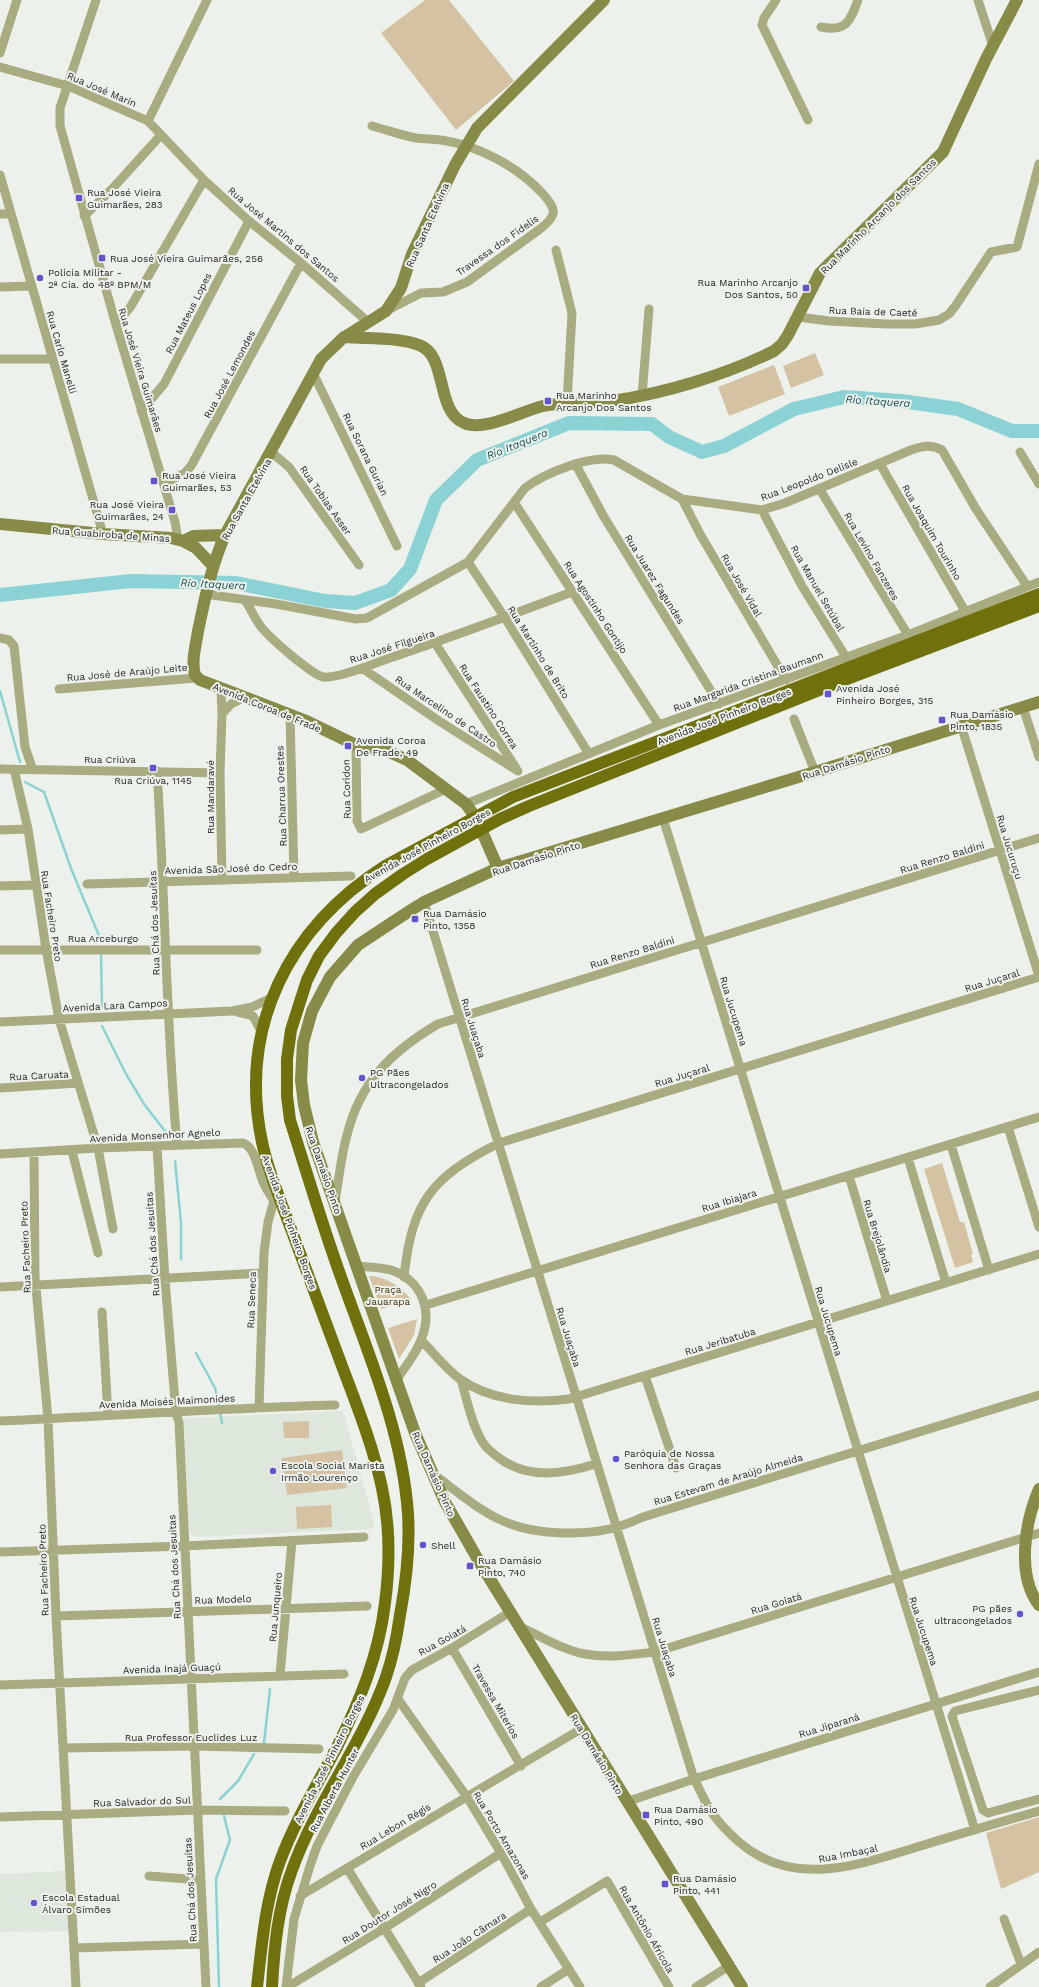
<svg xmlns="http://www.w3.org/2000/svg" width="1039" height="1987" viewBox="0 0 1039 1987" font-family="'Work Sans',sans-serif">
<rect width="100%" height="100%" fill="#edf1ec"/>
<!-- built -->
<path fill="#dee7dc" d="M 343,1411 L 374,1522 L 374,1526 L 371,1529 L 194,1537 L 189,1532 L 184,1421 L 187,1418 Z
M 66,1871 L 69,1931 L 0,1932 L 0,1874 Z"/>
<!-- green -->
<path fill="#d4c2a2" d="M 425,0 L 449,0 L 514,81 L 456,130 L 381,33 Z
M 815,353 L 824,375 L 791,388 L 783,366 Z
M 774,365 L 785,394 L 729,416 L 718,387 Z
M 942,1163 L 960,1222 L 964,1222 L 973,1254 L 971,1255 L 973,1262 L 955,1268 L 924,1169 Z
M 369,1276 C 385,1276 401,1287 411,1299 L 381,1309 Z
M 417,1319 L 414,1335 L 399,1359 L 388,1328 Z
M 309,1421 L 309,1438 L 284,1438 L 283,1422 Z
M 342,1450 L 347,1488 L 287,1495 L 282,1458 Z
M 331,1505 L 332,1527 L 297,1529 L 296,1507 Z
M 1039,1817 L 1039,1872 L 1001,1889 L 986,1833 Z"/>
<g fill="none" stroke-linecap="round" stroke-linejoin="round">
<!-- stream -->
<path stroke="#8ad2d3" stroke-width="2.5" d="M 0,691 L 20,762
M 25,782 L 44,792 L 72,871 L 100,938
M 101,955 L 102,1007
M 102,1026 L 126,1074 L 144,1104 L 168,1135
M 175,1161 L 181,1223 L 181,1259
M 196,1353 L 215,1388 L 219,1407
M 220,1412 L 222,1423
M 264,1743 L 270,1689
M 220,1799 L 238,1781 L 254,1754
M 219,1987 L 216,1879 L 230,1840 L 224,1816"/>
<!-- river -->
<path stroke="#8ad2d3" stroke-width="14" d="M 0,595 L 131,581 L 236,583 L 325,601 L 355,603 L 391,590 L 410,569 L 436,500 L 477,460 L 569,423 L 652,424 L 669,437 L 702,452 L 724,446 L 794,409 L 844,397 L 901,401 L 958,409 L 1012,431 L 1039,431"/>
<!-- street -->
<path stroke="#a9ab80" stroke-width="9" d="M 96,0 L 60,108 L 60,126 L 116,325 L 175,522 L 178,539
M 776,0 L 764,18 L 762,25 L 808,120
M 978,0 L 993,46
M 821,27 C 846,32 850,22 858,0
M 0,53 L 17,0
M 0,67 L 68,86 L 148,121 L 204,180 L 249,221 L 301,263 L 368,322
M 148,121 L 207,0
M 372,126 C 387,130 401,135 416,138 C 424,139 432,139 441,140 C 477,145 517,166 542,193 C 557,209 558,215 540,229 L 467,282 L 443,292 L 421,293 L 386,311
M 0,175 L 103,534
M 0,214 L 10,214
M 84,216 L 112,189 L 161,135
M 556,250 L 572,313 L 567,403
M 0,287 L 31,286
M 798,317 L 829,321 L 886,324 L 915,324 L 939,320 L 949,314 L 956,305 L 991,252 L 1017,247 L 1039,164
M 116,325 L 131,306 L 204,180
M 0,359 L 53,359
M 313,373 L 397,546
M 642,396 L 649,309
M 141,411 L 164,384 L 249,221
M 271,452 L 289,467 L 359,565
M 1020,452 L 1039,484
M 880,464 L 965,611
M 576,465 L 604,517 L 719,704
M 164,484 L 185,473 L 191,466 L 301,263
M 819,488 L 908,635
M 682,499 L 700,534 L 786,680
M 514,502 L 659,725
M 762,510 L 802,586 L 849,662
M 468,562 L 505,618 L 589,754
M 205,594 L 276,604 L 356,619 L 367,618 L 468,562 L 525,488 C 545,473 589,455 614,460 L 682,499 L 762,510 L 785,503 L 911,450 C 923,446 931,444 942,450 L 976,509 L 1027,586
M 245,600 C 251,609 255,620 262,628 C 271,639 311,674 323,677 C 337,679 373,664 387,659 C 449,638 511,615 572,592
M 0,638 L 9,640 L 14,646 L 25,747 L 33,770
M 435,643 L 516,768
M 362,668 L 439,721 L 518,771
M 59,689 L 196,678
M 221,689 L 222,714 L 220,773 L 222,879
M 1023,707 L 1039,757
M 222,714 L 231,704 L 244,698
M 290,714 L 294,877
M 794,719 L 815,772
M 961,725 L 1039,976
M 356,745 L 357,821 L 361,829 L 446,789
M 0,769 L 220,773
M 14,769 L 28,829 L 46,949 L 59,1019 L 98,1148 L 113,1229
M 157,771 C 165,896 166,1021 177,1145
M 466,804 L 659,725 L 908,635 L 1039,582
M 663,818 L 975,1830
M 0,830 L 28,829
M 87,884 L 351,876
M 0,886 L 35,885
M 424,902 L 694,1779 C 700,1789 704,1801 711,1811 C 718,1823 729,1833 739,1842 C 792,1888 855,1866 914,1848 C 956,1835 997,1823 1039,1811
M 0,950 L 257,950
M 237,1012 L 253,1016 L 262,1033
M 0,1022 L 232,1011 L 252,1007 L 271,998
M 0,1088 L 78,1083
M 1008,1127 L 1039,1227
M 951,1145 L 989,1270
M 157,1146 L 165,1280 L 176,1413 L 179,1422 L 206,1987
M 72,1151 L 98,1253
M 34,1153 L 35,1277 L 48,1419 L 56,1616 L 76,1987
M 0,1154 L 98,1148 L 243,1143 C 256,1148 258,1171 263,1182 C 266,1189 270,1195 274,1201
M 908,1158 L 946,1283
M 849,1176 L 887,1301
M 335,1201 C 339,1179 341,1156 347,1135 C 360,1082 392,1051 438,1024 L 1039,838
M 357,1266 C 368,1267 380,1267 391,1270 C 423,1281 433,1311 421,1340 C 416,1354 405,1367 397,1379
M 404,1277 C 412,1201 432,1177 499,1143 L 1039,977
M 0,1287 L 263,1273
M 426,1305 L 1039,1117
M 102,1312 L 108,1415
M 421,1340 C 434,1353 446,1369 460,1379 C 491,1401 533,1404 569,1399 L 1039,1254
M 645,1376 L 676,1468
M 461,1380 C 467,1399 471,1423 482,1441 C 486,1449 493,1453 499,1458 C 529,1480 563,1474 596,1464
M 259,1407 L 264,1252 L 268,1222 L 274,1201 L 280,1199
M 0,1421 C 112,1416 223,1408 335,1405
M 433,1474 C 455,1490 478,1510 503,1521 C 534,1535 582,1536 614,1528 C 624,1525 634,1521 643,1517 L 1039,1395
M 0,1552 L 184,1546 L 364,1537
M 56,1616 L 367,1606
M 520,1627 C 541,1636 562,1650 585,1654 C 608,1658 631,1655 655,1652 L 1039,1533
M 452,1648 L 521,1766
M 280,1675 L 292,1541
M 0,1685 L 344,1674
M 1039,1690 L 955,1711 L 952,1716 L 983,1810 L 988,1813 L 1039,1799
M 398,1699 L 467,1797 L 501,1853 L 531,1909 L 580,1987
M 63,1748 L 194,1746 L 319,1749
M 626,1802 L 694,1779 L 1039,1672
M 0,1817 L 197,1810 L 285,1811
M 347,1868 L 421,1987
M 149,1876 L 201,1880
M 300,1896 L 581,1729
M 1004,1919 L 1021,1964
M 540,1922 L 607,1881 L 669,1987
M 74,1948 L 204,1944
M 418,1983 L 531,1909
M 286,1987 L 294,1919 L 310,1866 L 317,1846 L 353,1777 L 393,1710 L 405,1678 L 412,1670 L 452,1648 L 510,1612
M 287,1987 L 385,1928 L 501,1853
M 541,1987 L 569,1969
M 696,1987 L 729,1966
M 990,1987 L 1039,1952"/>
<!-- secondary -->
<path stroke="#888a47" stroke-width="12" d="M 344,337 C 367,339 398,337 419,345 C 448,355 435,411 464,423 C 484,432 522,411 543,406 C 565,401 589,404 612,401 C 666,393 725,375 774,351 L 782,344 L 788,335 L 820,273 L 943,152 L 986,59 L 1017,0
M 0,524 L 103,534 L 171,538 L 183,541 L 196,548 L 212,565
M 183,541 L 193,536 L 225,535
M 498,868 L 476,818 L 466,804 L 407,760 L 387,751 L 356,745 L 304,720 L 200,680 L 195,675 C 191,661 196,645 198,631 C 205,598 211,567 225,535 L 321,359 L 343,338 L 386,311 L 401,288 L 412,254 L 455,165 L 477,128 L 604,0
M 1039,1489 C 1025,1522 1016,1575 1039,1605
M 742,1987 L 480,1563 L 445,1502 L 415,1433 L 313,1142 L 304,1105 L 301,1080 L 303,1043 L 312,1011 L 330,977 L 358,945 L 411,910 L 424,902 L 498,868 L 815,772 L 1039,702"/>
<!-- primary -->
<path stroke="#70710c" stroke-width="12" d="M 257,1987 C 262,1944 265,1902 280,1861 C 295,1821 317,1785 337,1747 C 360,1701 379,1654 385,1603 C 390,1565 390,1525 382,1488 C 373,1446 357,1406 342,1366 C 325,1320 308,1275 291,1229 C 281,1201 268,1172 262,1142 C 238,1027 288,928 385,866 L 513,797 L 1039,594
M 272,1987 C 274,1948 278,1907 292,1870 C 316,1803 362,1745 386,1677 C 393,1657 397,1636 400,1615 C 406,1583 410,1547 408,1514 C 402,1426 363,1342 335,1260 C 319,1214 305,1167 290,1120 L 287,1096 L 287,1059 L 291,1030 L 307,980 L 319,956 L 336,933 L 355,912 L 375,894 L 403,874 L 427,859 L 500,819 L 529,806 L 842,681 L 1039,606"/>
</g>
<!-- markers -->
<g fill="#6354cd" stroke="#edf1ec" stroke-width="1.5">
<rect x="75" y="194" width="8" height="8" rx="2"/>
<rect x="98" y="254" width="8" height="8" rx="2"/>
<circle cx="40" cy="278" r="4"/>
<rect x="802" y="284" width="8" height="8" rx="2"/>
<rect x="544" y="397" width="8" height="8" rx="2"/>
<rect x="150" y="477" width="8" height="8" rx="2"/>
<rect x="168" y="506" width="8" height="8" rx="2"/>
<rect x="824" y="690" width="8" height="8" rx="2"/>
<rect x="938" y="716" width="8" height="8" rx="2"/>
<rect x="344" y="742" width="8" height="8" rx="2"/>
<rect x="149" y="764" width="8" height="8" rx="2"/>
<rect x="411" y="915" width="8" height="8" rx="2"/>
<circle cx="362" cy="1078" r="4"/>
<circle cx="616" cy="1459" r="4"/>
<circle cx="273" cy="1471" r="4"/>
<circle cx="423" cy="1545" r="4"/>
<rect x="466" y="1562" width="8" height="8" rx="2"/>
<circle cx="1020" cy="1614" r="4"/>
<rect x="642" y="1811" width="8" height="8" rx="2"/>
<rect x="661" y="1880" width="8" height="8" rx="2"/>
<circle cx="34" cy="1903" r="4"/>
</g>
<g text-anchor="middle" stroke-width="4" stroke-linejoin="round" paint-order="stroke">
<!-- street labels -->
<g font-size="10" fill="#272927" stroke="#edf1ec">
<text transform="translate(102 89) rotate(23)" y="4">Rua José Marin</text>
<text transform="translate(878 216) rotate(-45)" y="4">Rua Marinho Arcanjo dos Santos</text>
<text transform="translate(427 225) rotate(-66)" y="4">Rua Santa Etelvina</text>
<text transform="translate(284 234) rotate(40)" y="4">Rua José Martins dos Santos</text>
<text transform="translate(497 245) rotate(-35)" y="4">Travessa dos Fidelis</text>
<text transform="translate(873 311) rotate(2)" y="4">Rua Baia de Caeté</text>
<text transform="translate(188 313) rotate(-63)" y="4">Rua Mateus Lopes</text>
<text transform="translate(62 352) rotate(74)" y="4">Rua Carlo Manelli</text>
<text transform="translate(141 370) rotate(73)" y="4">Rua José Vieira Guimarães</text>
<text transform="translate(229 374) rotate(-62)" y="4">Rua José Lemondes</text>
<text transform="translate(366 454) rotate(64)" y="4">Rua Sorana Gurian</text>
<text transform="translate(809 479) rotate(-21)" y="4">Rua Leopoldo Delisle</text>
<text transform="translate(246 499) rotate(-61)" y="4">Rua Santa Etelvina</text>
<text transform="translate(326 500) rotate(55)" y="4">Rua Tobias Asser</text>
<text transform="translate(932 532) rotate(60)" y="4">Rua Joaquim Tourinho</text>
<text transform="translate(111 534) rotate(4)" y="4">Rua Guabiroba de Minas</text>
<text transform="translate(872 556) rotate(60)" y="4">Rua Levino Fanzeres</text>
<text transform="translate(655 579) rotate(58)" y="4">Rua Juarez Fagundes</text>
<text transform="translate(742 585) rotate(60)" y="4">Rua José Vidal</text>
<text transform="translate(818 588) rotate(60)" y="4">Rua Manuel Setúbal</text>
<text transform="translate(596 607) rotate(57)" y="4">Rua Agostinho Gontijo</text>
<text transform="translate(392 646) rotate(-18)" y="4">Rua José Filgueira</text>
<text transform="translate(539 652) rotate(58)" y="4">Rua Martinho de Brito</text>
<text transform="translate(127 672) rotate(-5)" y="4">Rua José de Araújo Leite</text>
<text transform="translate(748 681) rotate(-20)" y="4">Rua Margarida Cristina Baumann</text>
<text transform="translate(489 706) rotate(57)" y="4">Rua Faustino Correa</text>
<text transform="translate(267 707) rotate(22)" y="4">Avenida Coroa de Frade</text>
<text transform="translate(446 711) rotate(34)" y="4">Rua Marcelino de Castro</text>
<text transform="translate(724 716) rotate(-21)" y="4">Avenida José Pinheiro Borges</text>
<text x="110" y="763">Rua Criúva</text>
<text transform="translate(846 762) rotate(-18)" y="4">Rua Damásio Pinto</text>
<text transform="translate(346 789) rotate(-91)" y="4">Rua Coridon</text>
<text transform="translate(281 796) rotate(-92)" y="4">Rua Charrua Orestes</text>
<text transform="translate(210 797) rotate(-90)" y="4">Rua Mandaravé</text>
<text transform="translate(427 845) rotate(-29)" y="4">Avenida José Pinheiro Borges</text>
<text transform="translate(1010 847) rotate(73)" y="4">Rua Jucuruçu</text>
<text transform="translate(942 857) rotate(-17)" y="4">Rua Renzo Baldini</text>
<text transform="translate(536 858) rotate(-18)" y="4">Rua Damásio Pinto</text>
<text transform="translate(231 868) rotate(-2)" y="4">Avenida São José do Cedro</text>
<text transform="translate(52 916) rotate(81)" y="4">Rua Facheiro Preto</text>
<text transform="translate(154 923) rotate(-92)" y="4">Rua Chá dos Jesuítas</text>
<text x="103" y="942">Rua Arceburgo</text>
<text transform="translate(632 952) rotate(-17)" y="4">Rua Renzo Baldini</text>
<text transform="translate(992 980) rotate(-17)" y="4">Rua Juçaral</text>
<text transform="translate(115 1005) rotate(-3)" y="4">Avenida Lara Campos</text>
<text transform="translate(734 1011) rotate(73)" y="4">Rua Jucupema</text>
<text transform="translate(474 1028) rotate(73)" y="4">Rua Juaçaba</text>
<text transform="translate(39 1075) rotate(-3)" y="4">Rua Caruata</text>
<text transform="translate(682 1075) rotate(-17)" y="4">Rua Juçaral</text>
<text transform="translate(155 1135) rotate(-3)" y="4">Avenida Monsenhor Agnelo</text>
<text transform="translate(324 1170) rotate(71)" y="4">Rua Damásio Pinto</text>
<text transform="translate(729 1200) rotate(-17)" y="4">Rua Ibiajara</text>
<text transform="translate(290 1222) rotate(70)" y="4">Avenida José Pinheiro Borges</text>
<text transform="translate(878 1236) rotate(73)" y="4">Rua Brejolândia</text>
<text transform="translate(152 1244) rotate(-94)" y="4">Rua Chá dos Jesuítas</text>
<text transform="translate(25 1247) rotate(-92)" y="4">Rua Facheiro Preto</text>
<text transform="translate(251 1300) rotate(-88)" y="4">Rua Seneca</text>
<text transform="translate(829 1321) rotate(73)" y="4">Rua Jucupema</text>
<text transform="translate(569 1337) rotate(73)" y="4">Rua Juaçaba</text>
<text transform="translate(720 1341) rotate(-17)" y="4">Rua Jeribatuba</text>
<text transform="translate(167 1401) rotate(-3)" y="4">Avenida Moisés Maimonides</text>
<text transform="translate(434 1474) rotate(66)" y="4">Rua Damásio Pinto</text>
<text transform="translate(728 1479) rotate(-17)" y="4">Rua Estevam de Araújo Almeida</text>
<text transform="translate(174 1567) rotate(-93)" y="4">Rua Chá dos Jesuítas</text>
<text transform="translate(43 1570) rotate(-92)" y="4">Rua Facheiro Preto</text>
<text transform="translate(223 1599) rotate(-2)" y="4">Rua Modelo</text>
<text transform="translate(776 1603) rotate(-17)" y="4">Rua Goiatá</text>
<text transform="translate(275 1607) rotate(-85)" y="4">Rua Junqueiro</text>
<text transform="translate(924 1631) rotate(72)" y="4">Rua Jucupema</text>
<text transform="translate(442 1640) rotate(-29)" y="4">Rua Goiatá</text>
<text transform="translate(665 1647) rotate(73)" y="4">Rua Juaçaba</text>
<text transform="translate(172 1668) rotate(-2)" y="4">Avenida Inajá Guaçú</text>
<text transform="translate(496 1701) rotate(60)" y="4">Travessa Miterios</text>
<text transform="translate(829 1725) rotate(-17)" y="4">Rua Jiparaná</text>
<text x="191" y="1741">Rua Professor Euclides Luz</text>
<text transform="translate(597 1754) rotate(59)" y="4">Rua Damásio Pinto</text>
<text transform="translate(329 1759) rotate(-63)" y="4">Avenida José Pinheiro Borges</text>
<text transform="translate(334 1790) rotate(-62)" y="4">Rua Alberta Hunter</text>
<text transform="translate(142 1801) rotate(-2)" y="4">Rua Salvador do Sul</text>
<text transform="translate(395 1826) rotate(-31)" y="4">Rua Lebon Régis</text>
<text transform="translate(502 1835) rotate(59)" y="4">Rua Porto Amazonas</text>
<text transform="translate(848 1853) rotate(-11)" y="4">Rua Imbaçal</text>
<text transform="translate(190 1890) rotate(-93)" y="4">Rua Chá dos Jesuítas</text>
<text transform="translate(389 1912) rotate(-32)" y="4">Rua Doutor José Nigro</text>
<text transform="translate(647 1929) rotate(60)" y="4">Rua Antônio Africola</text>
<text transform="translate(469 1937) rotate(-33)" y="4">Rua João Câmara</text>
</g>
<!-- poi labels -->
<g font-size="10" fill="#272927" stroke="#edf1ec" text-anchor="start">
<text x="87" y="196">Rua José Vieira<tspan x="87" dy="12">Guimarães, 283</tspan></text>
<text x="110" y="262">Rua José Vieira Guimarães, 256</text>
<text x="48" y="276">Polícia Militar -<tspan x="48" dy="12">2ª Cia. do 48º BPM/M</tspan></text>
<text x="798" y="286" text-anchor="end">Rua Marinho Arcanjo<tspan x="798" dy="12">Dos Santos, 50</tspan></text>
<text x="556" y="399">Rua Marinho<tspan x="556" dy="12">Arcanjo Dos Santos</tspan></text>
<text x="162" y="479">Rua José Vieira<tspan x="162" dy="12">Guimarães, 53</tspan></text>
<text x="164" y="508" text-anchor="end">Rua José Vieira<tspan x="164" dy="12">Guimarães, 24</tspan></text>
<text x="836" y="692">Avenida José<tspan x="836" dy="12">Pinheiro Borges, 315</tspan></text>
<text x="950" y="718">Rua Damásio<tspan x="950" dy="12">Pinto, 1835</tspan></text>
<text x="356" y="744">Avenida Coroa<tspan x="356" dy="12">De Frade, 49</tspan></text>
<text x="153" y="784" text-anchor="middle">Rua Criúva, 1145</text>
<text x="423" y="917">Rua Damásio<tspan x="423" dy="12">Pinto, 1358</tspan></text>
<text x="370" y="1076">PG Pães<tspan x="370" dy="12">Ultracongelados</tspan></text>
<text x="624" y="1457">Paróquia de Nossa<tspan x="624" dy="12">Senhora das Graças</tspan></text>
<text x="281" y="1469">Escola Social Marista<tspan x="281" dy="12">Irmão Lourenço</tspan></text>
<text x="431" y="1549">Shell</text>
<text x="478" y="1564">Rua Damásio<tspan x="478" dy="12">Pinto, 740</tspan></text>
<text x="1012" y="1612" text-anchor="end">PG pães<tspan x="1012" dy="12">ultracongelados</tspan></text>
<text x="654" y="1813">Rua Damásio<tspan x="654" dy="12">Pinto, 490</tspan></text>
<text x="673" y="1882">Rua Damásio<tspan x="673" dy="12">Pinto, 441</tspan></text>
<text x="42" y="1901">Escola Estadual<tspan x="42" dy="12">Álvaro Simões</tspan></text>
</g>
<!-- park labels -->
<g font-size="10" fill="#48340c" stroke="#edf1ec">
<text x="388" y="1293">Praça<tspan x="388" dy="12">Jauarapa</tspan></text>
</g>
<!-- water labels -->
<g font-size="11" font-style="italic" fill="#135253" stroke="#edf1ec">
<text transform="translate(878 401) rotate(4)" y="4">Rio Itaquera</text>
<text transform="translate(517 444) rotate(-22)" y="4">Rio Itaquera</text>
<text transform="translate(213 584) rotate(3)" y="4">Rio Itaquera</text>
</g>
</g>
</svg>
